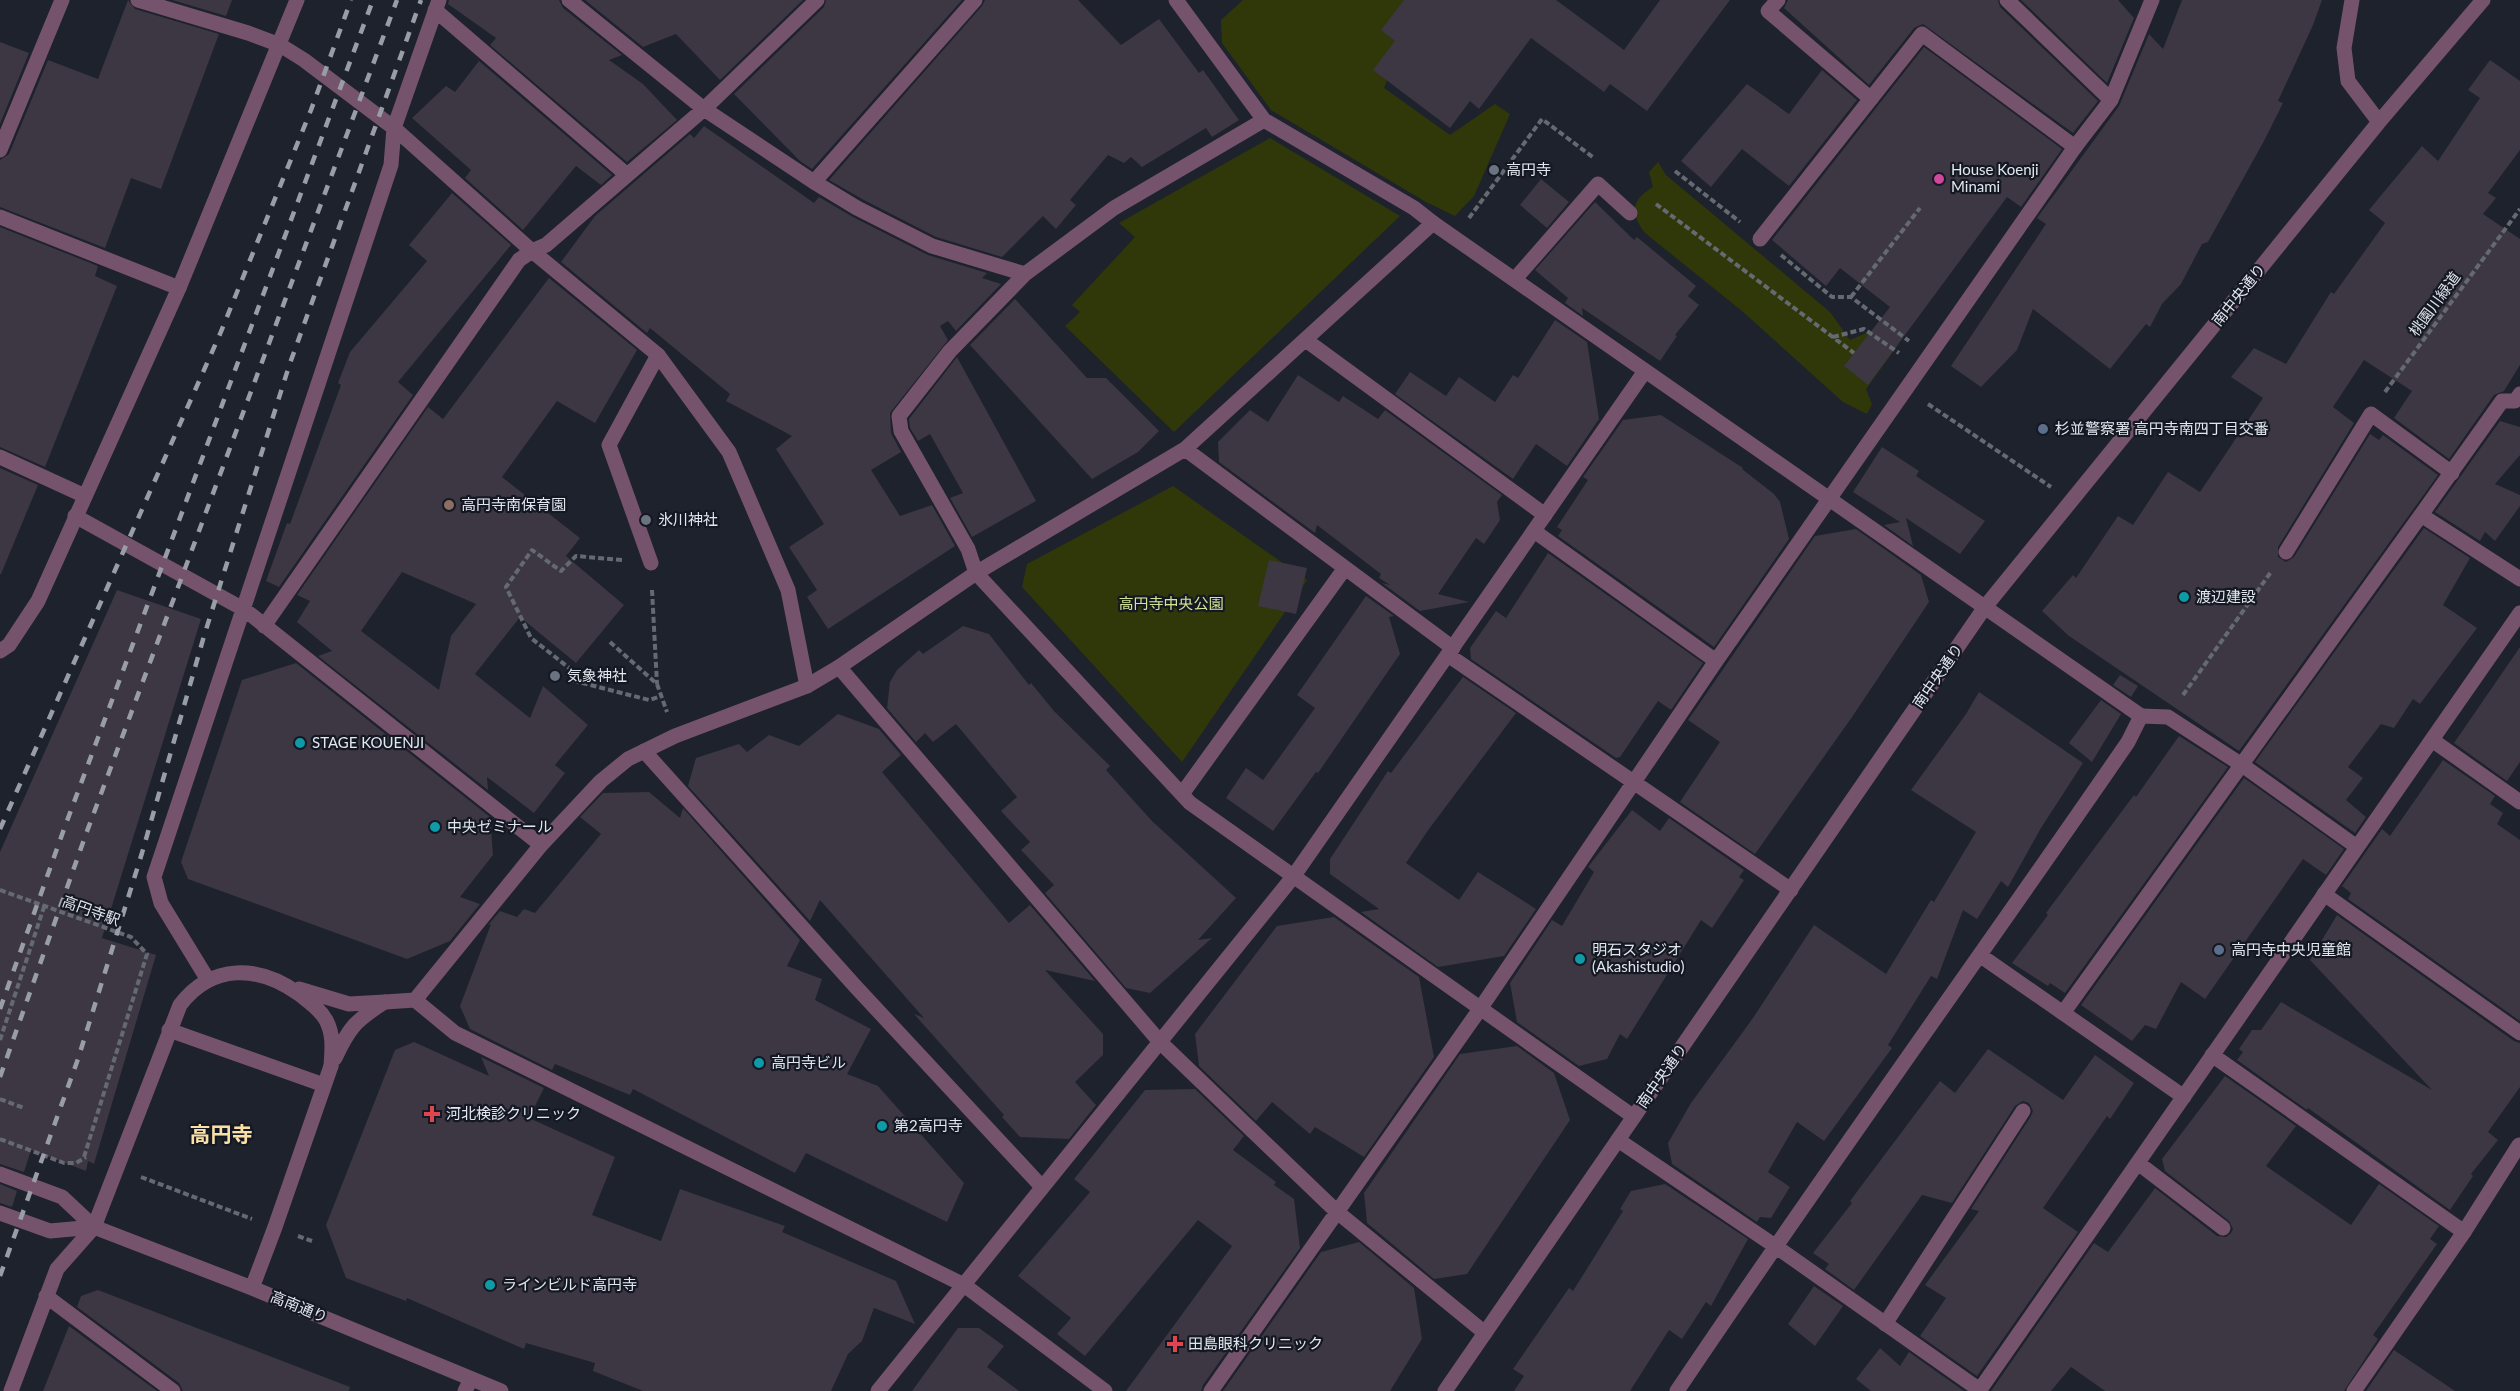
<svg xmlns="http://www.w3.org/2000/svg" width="2520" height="1391" viewBox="0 0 2520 1391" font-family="Lato,'Noto Sans JP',sans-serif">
<rect width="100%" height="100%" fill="#1d222c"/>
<!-- green -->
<path fill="#303809" d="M 1243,0 L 1420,0 L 1384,88 L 1450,135 L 1495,104 L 1510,114 L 1474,196 L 1455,216 L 1426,202 L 1271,110 L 1222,43 L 1221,20 Z
M 1270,138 L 1400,216 L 1174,432 L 1065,326 L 1080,312 L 1072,305 L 1135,237 L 1119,223 Z
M 1658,162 L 1666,175 L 1830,312 L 1850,340 L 1873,330 L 1898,345 L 1866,389 L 1872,404 L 1867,414 L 1843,402 L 1742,311 L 1645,233 C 1630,213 1631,200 1653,187 L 1649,172 Z
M 1173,486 L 1307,580 L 1182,762 L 1022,587 L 1027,564 Z"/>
<!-- building -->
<path fill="#3c3742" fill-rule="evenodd" d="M 128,0 L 135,9 L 219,34 L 161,189 L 131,178 L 105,248 L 0,207 L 0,160 L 9,154 L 48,60 L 98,79 Z
M 172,0 L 232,0 L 226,16 Z
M 449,0 L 559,0 L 563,8 L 622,55 L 609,60 L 643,84 L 677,120 L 627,162 L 490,45 L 496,38 L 448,4 Z
M 585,0 L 803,0 L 720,80 L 676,34 L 643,47 Z
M 826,0 L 962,0 L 812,169 L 800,161 L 734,94 L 824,7 Z
M 985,0 L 1078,0 L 1121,45 L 1159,19 L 1199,73 L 1203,70 L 1239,120 L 1212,137 L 1206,128 L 1142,167 L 1131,157 L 1124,163 L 1108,155 L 1070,200 L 1076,205 L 1056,229 L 1043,216 L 1002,257 L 936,237 L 862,199 L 829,180 L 982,6 Z
M 1404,0 L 1556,0 L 1624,50 L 1660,0 L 1730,0 L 1647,111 L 1610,84 L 1604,92 L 1531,38 L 1479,109 L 1470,101 L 1450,128 L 1373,70 L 1395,41 L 1381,30 Z
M 1788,0 L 1998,0 L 2000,7 L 2098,101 L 2073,133 L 1923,24 L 1914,28 L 1869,85 L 1784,8 Z
M 2021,0 L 2118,0 L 2134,18 L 2107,83 Z
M 2182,0 L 2322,0 L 2313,25 L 2278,101 L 2283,103 L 2264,141 L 2208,242 L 2202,244 L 2181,284 L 2162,304 L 2150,327 L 2146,324 L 2110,369 L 2033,309 L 2017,350 L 1981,387 L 1951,366 L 2046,224 L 2037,218 L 2119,106 L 2149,34 L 2163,49 Z
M 0,42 L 29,53 L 0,124 Z
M 1924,47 L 2062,149 L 2021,207 L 2007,197 L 1868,385 L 1844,366 L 1890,307 L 1840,268 L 1826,286 L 1772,240 Z
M 2490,60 L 2520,81 L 2520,150 L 2488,193 L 2496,198 L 2483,214 L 2520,239 L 2520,365 L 2504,391 L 2494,395 L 2449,459 L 2394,418 L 2412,391 L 2364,360 L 2333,407 L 2354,423 L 2278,547 L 2278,557 L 2286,562 L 2294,557 L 2370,434 L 2379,440 L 2383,435 L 2438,475 L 2239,751 L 2069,636 L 2042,611 L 2073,575 L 2076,578 L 2118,516 L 2133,525 L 2168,472 L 2200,492 L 2263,398 L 2231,377 L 2254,348 L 2286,364 L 2331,292 L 2334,294 L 2385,223 L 2369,210 L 2422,146 L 2438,161 L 2480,98 L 2468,90 Z
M 479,61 L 612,175 L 601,185 L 576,166 L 523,230 L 465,178 L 471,170 L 412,118 L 446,86 L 455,92 Z
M 1822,70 L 1857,100 L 1789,186 L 1742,149 L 1711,187 L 1681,161 L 1747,84 L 1789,114 Z
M 704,126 L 814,203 L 819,197 L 853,217 L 928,255 L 987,273 L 982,278 L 1001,284 L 956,331 L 948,321 L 940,326 L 948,340 L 890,413 L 891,433 L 901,452 L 871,470 L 900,516 L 932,505 L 955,546 L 828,629 L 807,597 L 817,590 L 789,547 L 824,524 L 776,449 L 792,436 L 726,401 L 730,394 L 650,328 L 647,333 L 561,262 L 595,216 L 690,134 L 694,138 Z
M 1541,179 L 1569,202 L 1547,228 L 1520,205 Z
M 452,193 L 511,245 L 398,382 L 413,395 L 279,587 L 266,581 L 287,523 L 290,524 L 341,385 L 338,383 L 350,352 L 427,261 L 409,245 Z
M 1595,202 L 1634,240 L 1637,237 L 1696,286 L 1688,296 L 1699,305 L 1675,335 L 1677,336 L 1660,361 L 1582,308 L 1583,316 L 1565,303 L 1568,298 L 1535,270 Z
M 0,227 L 98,266 L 95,276 L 117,286 L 45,467 L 0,447 Z
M 549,278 L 637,350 L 595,423 L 557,401 L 502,477 L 580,538 L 566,556 L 624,605 L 576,663 L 520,617 L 475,674 L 530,718 L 543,686 L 588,725 L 555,765 L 565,773 L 534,813 L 487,777 L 488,790 L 318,656 L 332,651 L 297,622 L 310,601 L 297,595 L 428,407 L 443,419 ZM 402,572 L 476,604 L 451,636 L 439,690 L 361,631 Z
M 1015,299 L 1087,378 L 1106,378 L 1159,431 L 1138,452 L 1092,479 L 970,345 Z
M 1555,320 L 1587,342 L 1599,419 L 1567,466 L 1536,444 L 1513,479 L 1395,394 L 1410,372 L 1446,396 L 1459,377 L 1495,402 L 1513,375 L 1518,378 Z
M 957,357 L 1036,501 L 972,537 L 950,498 L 963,493 L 930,434 L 918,441 L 910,428 L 909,419 Z
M 1298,375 L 1339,402 L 1343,396 L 1378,419 L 1385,410 L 1502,495 L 1497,502 L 1500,520 L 1484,544 L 1476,538 L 1438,594 L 1469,602 L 1420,611 L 1382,583 L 1390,585 L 1379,578 L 1381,574 L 1317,525 L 1315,533 L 1219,462 L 1218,442 L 1250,410 L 1268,422 Z
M 1661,415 L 1743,468 L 1742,469 L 1774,494 L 1780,502 L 1789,539 L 1714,647 L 1558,536 L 1562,530 L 1557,527 L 1588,480 L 1583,477 L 1623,420 Z
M 2500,421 L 2520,427 L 2520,455 L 2495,484 L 2520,495 L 2520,506 L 2495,541 L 2485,532 L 2480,541 L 2435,512 Z
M 1882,447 L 1919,471 L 1916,476 L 1985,521 L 1960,554 L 1906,518 L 1913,546 L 1884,525 L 1900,522 L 1853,492 Z
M 0,468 L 38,485 L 1,574 L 0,574 Z
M 2424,528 L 2470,558 L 2443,605 L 2477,628 L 2420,704 L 2413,699 L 2394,728 L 2381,724 L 2348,767 L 2363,778 L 2346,800 L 2366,817 L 2355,833 L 2255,762 Z
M 1856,529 L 1921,575 L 1929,602 L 1852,717 L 1755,854 L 1680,802 L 1720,742 L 1688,720 L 1815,536 Z
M 1548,553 L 1703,663 L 1671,710 L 1658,701 L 1620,757 L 1616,758 L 1471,659 L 1470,648 L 1496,611 L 1506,618 Z
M 1269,560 L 1307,568 L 1296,614 L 1258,606 Z
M 117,590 L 201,619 L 102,938 L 156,955 L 94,1164 L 88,1161 L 86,1171 L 31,1150 L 24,1172 L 0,1164 L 0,852 Z
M 1366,596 L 1394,616 L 1389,617 L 1400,654 L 1318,773 L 1316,772 L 1273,831 L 1226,798 L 1246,768 L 1263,780 L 1315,708 L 1297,695 Z
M 963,626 L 989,634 L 1029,685 L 1031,683 L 1054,711 L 1110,766 L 1106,770 L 1152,821 L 1236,898 L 1198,940 L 1212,938 L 1150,993 L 1126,988 L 1045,893 L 1054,885 L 1021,850 L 1030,842 L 1001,811 L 1017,797 L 956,724 L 933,742 L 925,733 L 916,742 L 887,708 L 890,682 L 897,670 L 919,650 L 923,654 Z
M 2520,647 L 2520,762 L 2507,781 L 2454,743 Z
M 296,663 L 490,817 L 493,855 L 460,897 L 480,904 L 450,941 L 407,959 L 188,879 L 181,862 L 242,680 Z
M 2120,675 L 2138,686 L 2131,697 L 2113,685 Z
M 1463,677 L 1516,713 L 1429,829 L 1406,863 L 1459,900 L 1478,872 L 1536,909 L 1504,956 L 1438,967 L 1361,912 L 1379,909 L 1330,874 L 1330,859 L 1388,771 L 1391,773 Z
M 1979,692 L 2083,763 L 2041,828 L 2008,887 L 2001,881 L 1977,919 L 1963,910 L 1937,979 L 1931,976 L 1888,1045 L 1892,1048 L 1824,1141 L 1797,1122 L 1768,1172 L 1790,1187 L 1771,1218 L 1760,1217 L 1757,1222 L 1672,1164 L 1668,1143 L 1691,1103 L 1753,1018 L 1814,925 L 1886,974 L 1931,900 L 1934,902 L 1976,832 L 1911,790 L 1966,714 Z
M 2101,700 L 2121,714 L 2092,762 L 2069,743 Z
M 838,714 L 879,729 L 901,755 L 882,772 L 1009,923 L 1030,905 L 1095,981 L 1045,970 L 1103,1034 L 1103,1055 L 1075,1082 L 1096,1105 L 1069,1139 L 1020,1137 L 1002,1117 L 1004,1115 L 914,1014 L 924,1018 L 820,900 L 810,921 L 688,786 L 696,758 L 739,744 L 747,752 L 769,735 L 799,746 Z
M 2179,736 L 2228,767 L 2065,993 L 2050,983 L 2048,986 L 2012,963 L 2048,915 L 2046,913 L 2134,795 L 2136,797 Z
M 2443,760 L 2495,796 L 2490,804 L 2503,813 L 2497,824 L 2520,840 L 2520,1021 L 2348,899 L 2351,893 L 2342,886 L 2382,829 L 2390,836 Z
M 2244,778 L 2344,849 L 2326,875 L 2303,859 L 2205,999 L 2181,982 L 2156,1029 L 2145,1025 L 2132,1041 L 2081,1005 Z
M 649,792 L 680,818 L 683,808 L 800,940 L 787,966 L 822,979 L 815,1000 L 871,1029 L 847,1074 L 878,1086 L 964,1183 L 947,1222 L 806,1153 L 795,1173 L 633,1089 L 630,1095 L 555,1064 L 552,1070 L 470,1029 L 460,1006 L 491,924 L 488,925 L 500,911 L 517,917 L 524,909 L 535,913 L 601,834 L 580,817 L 603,793 Z
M 1632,810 L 1660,831 L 1669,818 L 1744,870 L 1739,877 L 1744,880 L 1712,928 L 1701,920 L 1627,1039 L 1620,1034 L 1607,1059 L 1579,1066 L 1517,1022 L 1510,983 L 1552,920 L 1562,926 L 1594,872 L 1588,867 Z
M 2337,915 L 2514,1041 L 2520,1043 L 2520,1087 L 2488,1132 L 2498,1140 L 2471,1174 L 2473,1176 L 2450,1210 L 2308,1108 L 2307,1110 L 2237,1060 L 2243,1052 L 2239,1049 L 2252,1030 L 2261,1030 L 2281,1002 L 2432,1090 L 2310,960 Z
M 1334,917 L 1419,977 L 1434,1057 L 1364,1157 L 1315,1127 L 1310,1134 L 1272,1102 L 1256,1121 L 1199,1066 L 1195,1034 L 1277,926 Z
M 414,1042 L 489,1076 L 481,1057 L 544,1088 L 529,1118 L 615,1157 L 592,1215 L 661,1241 L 680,1189 L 785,1226 L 782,1232 L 896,1281 L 915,1324 L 874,1308 L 862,1341 L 848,1354 L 831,1391 L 643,1391 L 593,1371 L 595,1363 L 526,1343 L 524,1349 L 407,1298 L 406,1301 L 346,1278 L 326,1225 L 395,1050 Z
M 1517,1046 L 1554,1073 L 1570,1120 L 1467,1274 L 1434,1279 L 1367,1223 L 1364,1193 L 1460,1054 Z
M 1988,1049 L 2063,1100 L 2095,1055 L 2134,1083 L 2110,1119 L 2107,1116 L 2043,1208 L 2078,1232 L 1977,1376 L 1920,1336 L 1946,1298 L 1925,1285 L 1979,1211 L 1971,1209 L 2031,1116 L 2033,1111 L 2029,1103 L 2023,1101 L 2015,1106 L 1952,1203 L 1922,1195 L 1854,1290 L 1825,1269 L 1829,1264 L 1813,1253 L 1852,1203 L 1850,1201 L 1940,1081 L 1955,1093 Z
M 2225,1076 L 2296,1126 L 2266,1166 L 2351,1225 L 2379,1184 L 2439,1226 L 2430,1239 L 2437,1244 L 2373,1335 L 2378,1339 L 2344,1391 L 2105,1391 L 2071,1367 L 2051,1391 L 1991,1391 L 2094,1243 L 2108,1252 L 2155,1188 L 2217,1236 L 2226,1237 L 2231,1233 L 2233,1229 L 2229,1221 L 2165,1171 L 2162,1159 Z
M 1195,1089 L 1244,1136 L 1233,1150 L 1276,1182 L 1274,1185 L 1294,1199 L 1300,1248 L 1203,1385 L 1201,1391 L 1126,1391 L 1232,1246 L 1198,1220 L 1085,1356 L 1057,1334 L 1071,1318 L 1018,1276 L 1090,1192 L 1074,1179 L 1145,1090 Z
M 0,1184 L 17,1191 L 12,1207 L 0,1203 Z
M 1665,1184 L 1748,1239 L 1711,1306 L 1706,1302 L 1682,1339 L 1669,1330 L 1630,1391 L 1514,1391 L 1524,1376 L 1513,1369 L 1569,1288 L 1573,1291 L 1623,1211 L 1620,1209 L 1631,1191 Z
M 1359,1242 L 1414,1288 L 1422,1339 L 1390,1391 L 1223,1391 L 1321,1252 Z
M 1814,1286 L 1843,1306 L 1815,1346 L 1788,1324 Z
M 98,1290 L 350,1387 L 349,1391 L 183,1391 L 179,1383 L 77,1307 L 81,1296 Z
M 69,1326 L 157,1391 L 43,1391 Z
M 958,1328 L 979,1328 L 1004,1346 L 987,1367 L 1019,1391 L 912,1391 Z
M 1880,1348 L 1900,1366 L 1909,1352 L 1964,1391 L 1871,1391 L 1856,1379 Z
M 2394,1350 L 2455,1391 L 2366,1391 Z"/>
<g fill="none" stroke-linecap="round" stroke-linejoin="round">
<!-- path -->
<path stroke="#656972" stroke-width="4" stroke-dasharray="6 3" stroke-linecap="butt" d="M 1675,171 L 1740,222
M 1656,204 L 1854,353
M 1469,218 L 1542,119 L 1594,158
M 1781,255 L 1832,297 L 1851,297 L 1909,341
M 1851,297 L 1920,208
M 1833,337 L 1864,329 L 1899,353
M 2385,392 L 2520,209
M 1928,404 L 2051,487
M 622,560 L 576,556 L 561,571 L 532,550 L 506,587 L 531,638 L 573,671 L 571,680 L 649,700 L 662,696
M 652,590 L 657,684
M 610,642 L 657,684 L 667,712
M 2183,695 L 2271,572
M 0,890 L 131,937 L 147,954 L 84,1157
M 0,1040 L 44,907
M 0,1099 L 24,1108
M 0,1139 L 64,1163 L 76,1163 L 86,1157
M 141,1177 L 252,1219
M 298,1236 L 312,1241"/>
<!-- service -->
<path stroke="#76536d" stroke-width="15" d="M 1778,0 L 1768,11 L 1871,99
M 1760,239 L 1922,34 L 2075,147
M 1515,279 L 1598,184 L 1630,213
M 2421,515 L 2502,401 L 2515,401 L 2520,394
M 2286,552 L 2371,414 L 2452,473
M 651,563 L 609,445 L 658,355
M 2432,740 L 2520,802
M 2324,894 L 2520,1033
M 2063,1013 L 2421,515 L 2520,579
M 169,1030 L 324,1085
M 2464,1232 L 2519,1145
M 1885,1324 L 2023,1111"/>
<!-- minor -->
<path stroke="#76536d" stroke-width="15" d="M 138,0 L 248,33 L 280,45 L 304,60 L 394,128 L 532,251 L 658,355 L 729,452 L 788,590 L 807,686
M 569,0 L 704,109 L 814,182
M 975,0 L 814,182 L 857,208 L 932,246 L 1025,274
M 1176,0 L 1264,120 L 1414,208 L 1433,223 L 1185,449 L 976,573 L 968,549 L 901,431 L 899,416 L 950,351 L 1025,274 L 1114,208 L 1264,120
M 2007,0 L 2111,100
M 435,10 L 627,175
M 0,150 L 62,0
M 0,217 L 179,288
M 1307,341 L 1545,515
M 1185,449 L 1453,648
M 0,457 L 85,496
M 75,516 L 245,610 L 541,845
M 1534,531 L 1716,661
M 264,626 L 519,260 L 532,251 L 546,245 L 704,109 L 817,0
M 1448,655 L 1791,890
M 839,667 L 1160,1042 L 1336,1211 L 1485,1333
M 644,751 L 855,986 L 1042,1187
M 1182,794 L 1345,568
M 1981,956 L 2184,1097
M 208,980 L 161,903 L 154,877 L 391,165 L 394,128 L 439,0
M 299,989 L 349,1004 L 385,1002
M 415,1000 L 455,1033 L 964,1285 L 1105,1391
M 2212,1055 L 2464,1232 L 2354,1391
M 335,1058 C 349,1028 355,1021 383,1003
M 1618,1140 L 1775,1246 L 1981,1391
M 2138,1163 L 2223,1228
M 0,1174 L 62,1197 L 94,1227
M 46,1296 L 173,1391
M 11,1391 L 57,1269 L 94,1227 L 180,1005 C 212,963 259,965 299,994 C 309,1002 320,1009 326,1020 C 334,1035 332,1050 331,1066
M 465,1391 L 471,1379
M 1211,1391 L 1480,1009 L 1716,661 L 2075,147 L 2111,100 L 2152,0
M 1677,1391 C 1824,1172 1979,959 2128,742 L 2141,716 L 2168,717 L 2242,765 L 2357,847
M 1979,1391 L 2520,613"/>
<!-- tertiary -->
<path stroke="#76536d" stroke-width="15" d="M 2352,0 L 2344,48 L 2348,81 L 2379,122
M 1433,223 L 2141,716
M 0,651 L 9,645 L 38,601 L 179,288 L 297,0
M 385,1002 L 415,1000 L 541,845 L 601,781 L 628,759 L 675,736 L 807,686 L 839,667 L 976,573 L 1190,803 L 1634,1117
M 0,1213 L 50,1231 L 94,1227 L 252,1288 L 501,1391
M 252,1288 L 275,1227 L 331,1066
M 878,1391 L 1293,877 L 1645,371
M 1445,1391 L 1985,607 L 2379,122 L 2483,0"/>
<!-- rail -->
<path stroke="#999ea6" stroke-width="4.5" stroke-dasharray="10 10" stroke-linecap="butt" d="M 0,829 L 220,334 L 311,110 L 351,0
M 0,1009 L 64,829 L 373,0
M 0,1077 L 86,834 L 397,0
M 0,1276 L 78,1059 L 142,853 L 204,636 L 289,366 L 421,0"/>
</g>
<!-- markers -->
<g fill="#6b7280" stroke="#141822" stroke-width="2">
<circle cx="1494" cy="170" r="6"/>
<circle cx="646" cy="520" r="6"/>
<circle cx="555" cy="676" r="6"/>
</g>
<circle fill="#d1479c" stroke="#141822" stroke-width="2" cx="1939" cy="179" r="6"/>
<g fill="#5c6f8a" stroke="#141822" stroke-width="2">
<circle cx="2043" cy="429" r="6"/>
<circle cx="2219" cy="950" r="6"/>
</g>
<circle fill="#8d6e63" stroke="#141822" stroke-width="2" cx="449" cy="505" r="6"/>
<g fill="#0f9aa8" stroke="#141822" stroke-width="2">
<circle cx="2184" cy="597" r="6"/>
<circle cx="300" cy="743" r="6"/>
<circle cx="435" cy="827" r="6"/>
<circle cx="1580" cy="959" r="6"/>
<circle cx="759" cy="1063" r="6"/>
<circle cx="882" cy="1126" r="6"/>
<circle cx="490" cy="1285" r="6"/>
</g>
<g fill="#e0444e" stroke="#141822" stroke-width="2">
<path d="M429 1105h6v6h6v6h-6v6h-6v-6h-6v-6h6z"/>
<path d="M1172 1335h6v6h6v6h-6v6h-6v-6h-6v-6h6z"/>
</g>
<g text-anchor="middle" stroke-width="4.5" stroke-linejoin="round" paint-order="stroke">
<!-- poi labels -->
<g font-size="15" fill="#e2e6ed" stroke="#141822" text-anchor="start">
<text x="1506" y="175">高円寺</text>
<text x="1951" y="175">House Koenji<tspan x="1951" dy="17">Minami</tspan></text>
<text x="2055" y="434">杉並警察署 高円寺南四丁目交番</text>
<text x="461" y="510">高円寺南保育園</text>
<text x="658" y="525">氷川神社</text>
<text x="2196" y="602">渡辺建設</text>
<text x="567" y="681">気象神社</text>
<text x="312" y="748">STAGE KOUENJI</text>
<text x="447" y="832">中央ゼミナール</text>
<text x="1592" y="955">明石スタジオ<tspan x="1592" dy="17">(Akashistudio)</tspan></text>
<text x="2231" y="955">高円寺中央児童館</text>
<text x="771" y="1068">高円寺ビル</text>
<text x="446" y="1119">河北検診クリニック</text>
<text x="894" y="1131">第2高円寺</text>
<text x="502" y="1290">ラインビルド高円寺</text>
<text x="1188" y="1349">田島眼科クリニック</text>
</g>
<!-- street labels -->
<g font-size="15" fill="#e2e6ed" stroke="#141822">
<text transform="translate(2239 295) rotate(-51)" y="5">南中央通り</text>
<text transform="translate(2435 304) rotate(-54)" y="5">桃園川緑道</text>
<text transform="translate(1938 676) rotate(-55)" y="5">南中央通り</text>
<text transform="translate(91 911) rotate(20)" y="5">高円寺駅</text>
<text transform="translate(1662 1076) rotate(-55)" y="5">南中央通り</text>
<text transform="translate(299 1307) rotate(22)" y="5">高南通り</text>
</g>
<!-- park labels -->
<g font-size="15" fill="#d3e595" stroke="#141822">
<text x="1171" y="609">高円寺中央公園</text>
</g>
<!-- district labels -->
<g font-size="21" font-weight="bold" fill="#fae0a6" stroke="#141822">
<text x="221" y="1142">高円寺</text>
</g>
</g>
</svg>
